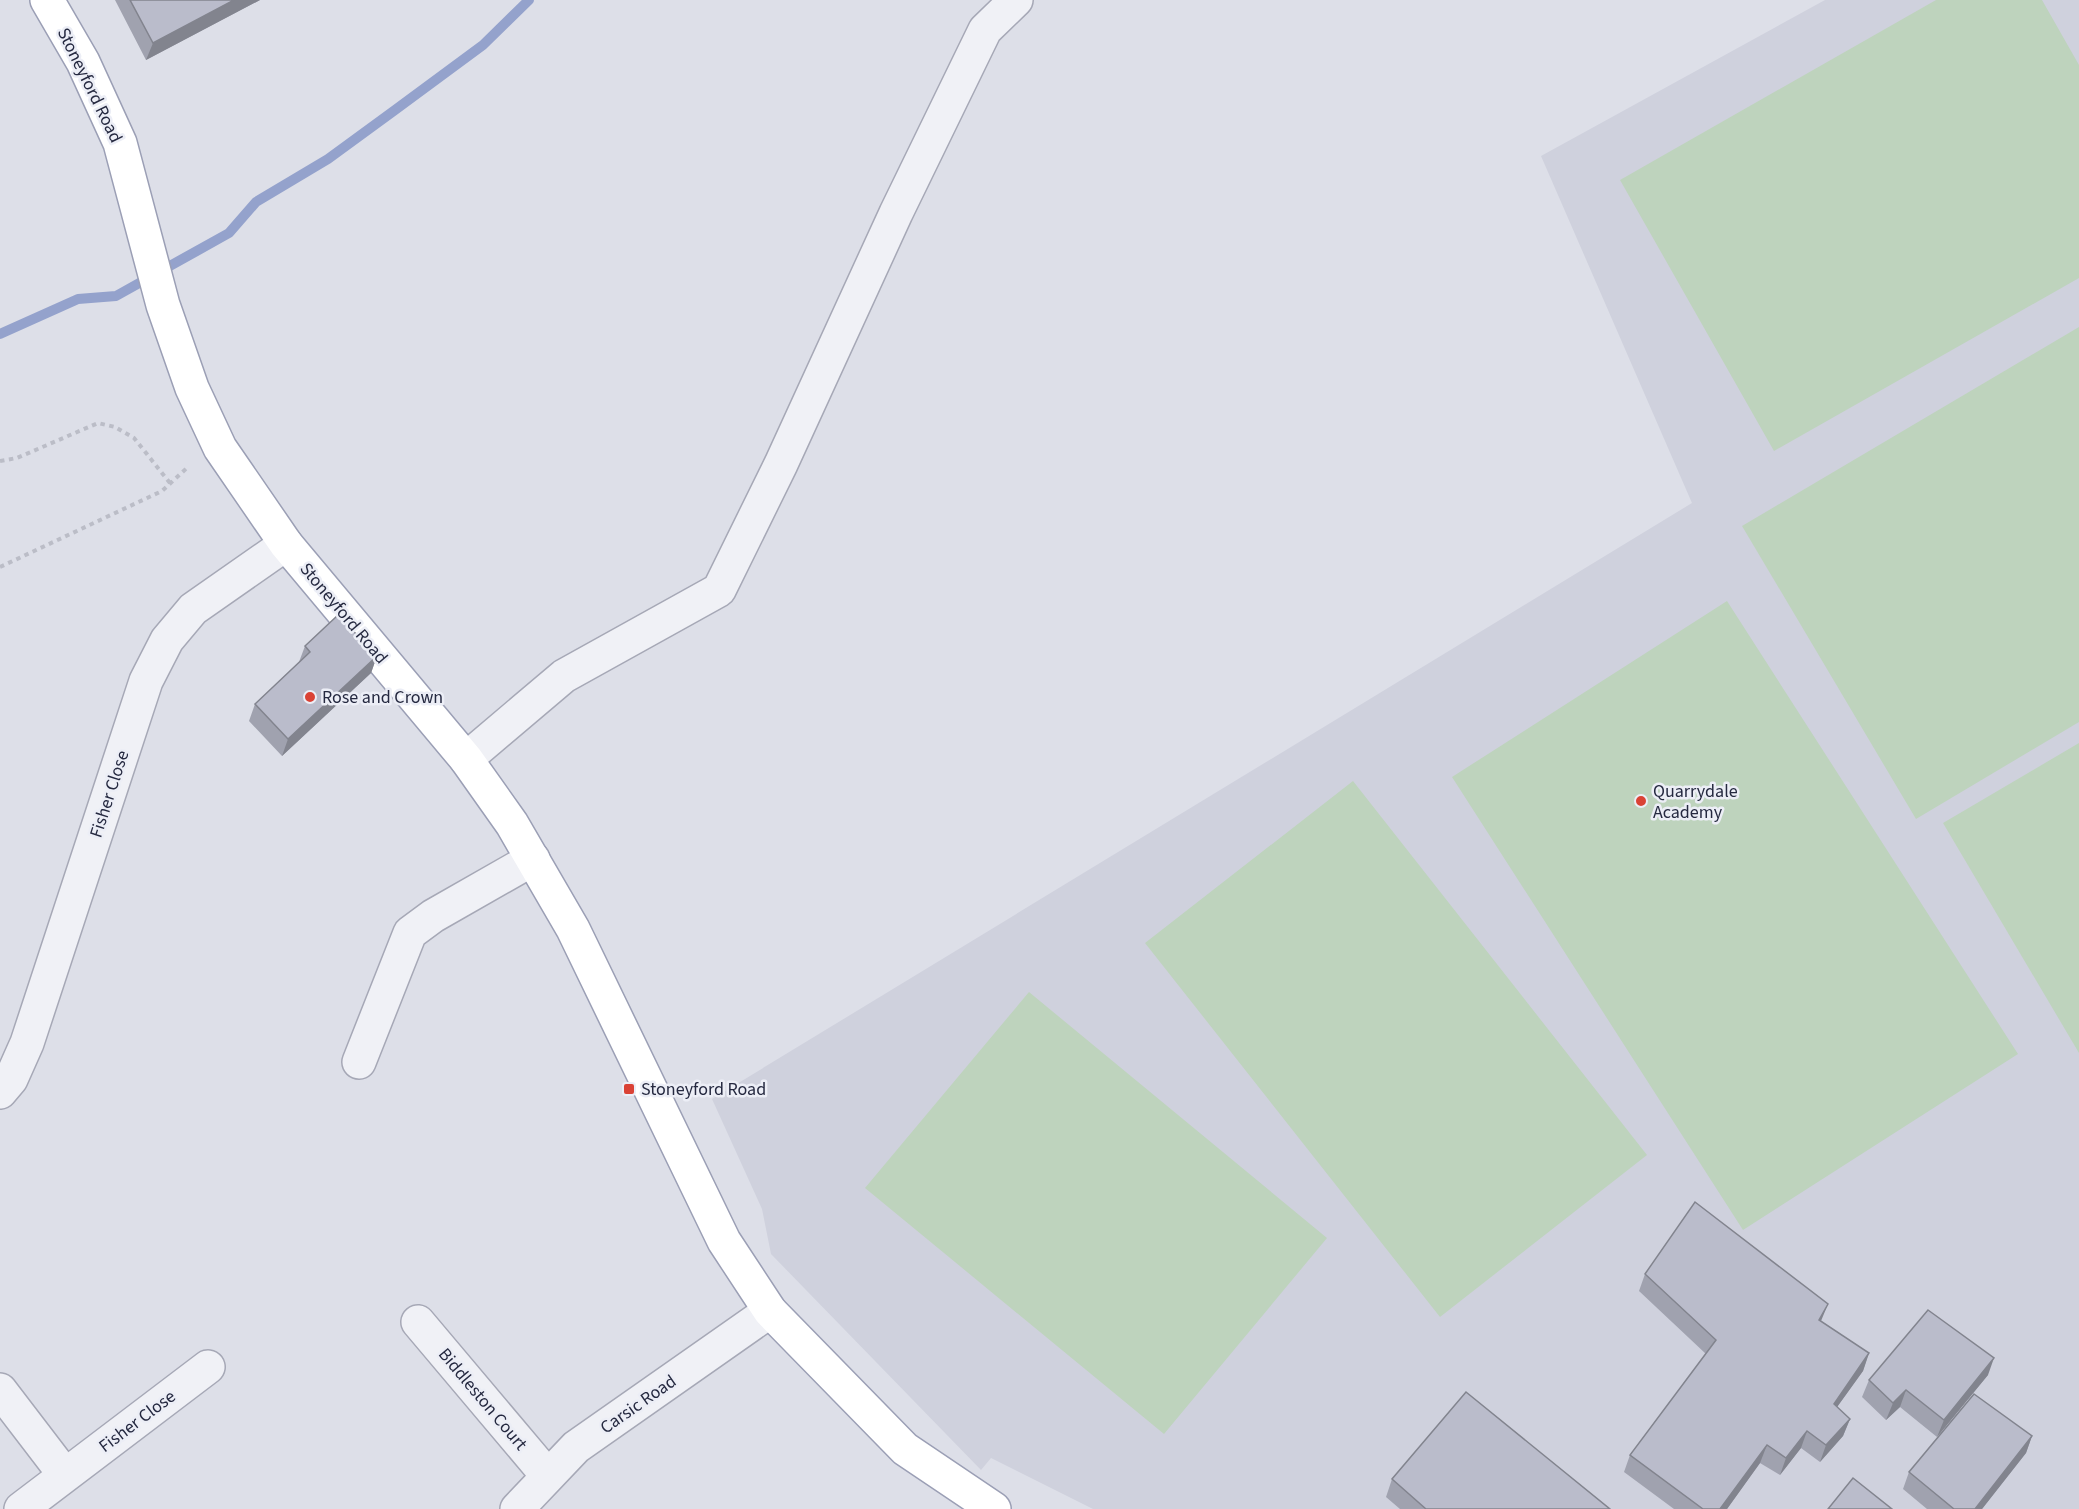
<svg xmlns="http://www.w3.org/2000/svg" width="2079" height="1509" viewBox="0 0 2079 1509" font-family="'Source Sans 3',sans-serif">
<rect width="100%" height="100%" fill="#dddfe8"/>
<!-- built -->
<path fill="#cfd1dd" d="M 1825,0 L 2079,0 L 2079,1509 L 1093,1509 L 991,1458 L 981,1470 L 771,1254 L 762,1209 L 712,1099 L 1692,503 L 1541,156 Z"/>
<!-- garden -->
<path fill="#bed3bd" d="M 1936,0 L 2042,0 L 2079,65 L 2079,278 L 1774,451 L 1620,180 Z
M 2079,327 L 2079,722 L 1916,819 L 1742,526 Z
M 1727,601 L 2018,1054 L 1743,1230 L 1452,777 Z
M 2079,743 L 2079,1053 L 1943,823 Z
M 1353,781 L 1647,1155 L 1440,1317 L 1145,943 Z
M 1029,992 L 1327,1238 L 1164,1434 L 865,1188 Z"/>
<g fill="none" stroke-linecap="round" stroke-linejoin="round">
<!-- stream -->
<path stroke="#94a2cc" stroke-width="10" d="M 0,334 L 78,299 L 116,296 L 229,233 L 256,202 L 328,159 L 395,110 L 483,45 L 529,0"/>
<defs>
<path id="minor" d="M 466,759 L 564,676 L 719,590 L 781,464 L 896,213 L 985,30 L 1016,0
M 359,1062 L 410,933 L 433,916 L 533,859
M 0,1092 L 11,1079 L 27,1043 L 146,681 L 167,640 L 193,609 L 286,544
M 418,1322 L 547,1475
M 0,1390 L 65,1475
M 21,1509 L 208,1367
M 517,1509 L 576,1447 L 770,1311"/>
<path id="major" d="M 47,0 L 83,62 L 120,143 L 163,305 L 192,388 L 220,448 L 286,544 L 466,759 L 512,824 L 573,929 L 724,1241 L 770,1311 L 905,1449 L 994,1509"/>
</defs>
<!-- minor casing -->
<use href="#minor" stroke="#a6a8b6" stroke-width="36"/>
<!-- major casing -->
<use href="#major" stroke="#9b9fb5" stroke-width="36"/>
<!-- path -->
<path stroke="#bbbdc7" stroke-width="4" stroke-dasharray="4.5 4.5" stroke-linecap="butt" d="M 0,461 L 17,458 L 98,423 L 115,427 L 134,438 L 170,483
M 0,567 L 162,491 L 189,466"/>
<!-- minor -->
<use href="#minor" stroke="#f0f1f6" stroke-width="33"/>
<!-- major -->
<use href="#major" stroke="#fff" stroke-width="33"/>
</g>
<!-- wall -->
<path fill="#a0a2af" d="M 115,0 L 260,0 L 146,60 Z
M 305,646 L 377,656 L 371,673 L 282,756 L 249,721 L 255,704 L 299,662 Z
M 1645,1274 L 1821,1321 L 1869,1353 L 1863,1371 L 1837,1407 L 1850,1419 L 1843,1436 L 1820,1462 L 1801,1448 L 1780,1475 L 1760,1463 L 1727,1509 L 1674,1509 L 1624,1472 L 1630,1455 L 1706,1354 L 1639,1291 Z
M 1988,1375 L 1937,1437 L 1900,1407 L 1886,1420 L 1862,1397 L 1869,1380 Z
M 2032,1436 L 2026,1453 L 1982,1509 L 1927,1509 L 1903,1489 L 1909,1472 Z
M 1392,1479 L 1610,1509 L 1400,1509 L 1386,1497 Z"/>
<!-- shaded-wall -->
<path fill="#82848e" d="M 234,0 L 260,0 L 146,60 L 153,43 Z
M 377,656 L 371,673 L 282,756 L 288,739 Z
M 1828,1304 L 1821,1321 L 1819,1320 Z
M 1869,1353 L 1863,1371 L 1827,1421 L 1834,1404 Z
M 1994,1358 L 1988,1375 L 1937,1437 L 1944,1420 Z
M 1906,1390 L 1900,1407 L 1886,1420 L 1893,1403 Z
M 1850,1419 L 1843,1436 L 1820,1462 L 1826,1445 Z
M 1807,1431 L 1801,1448 L 1780,1475 L 1786,1458 Z
M 2032,1436 L 2026,1453 L 1982,1509 L 1975,1509 Z
M 1767,1445 L 1760,1463 L 1727,1509 L 1720,1509 Z"/>
<!-- building -->
<path fill="#babccb" stroke="#82848e" stroke-width="1.5" d="M 130,0 L 234,0 L 153,43 Z
M 338,615 L 377,656 L 288,739 L 255,704 L 310,652 L 305,646 Z
M 1695,1202 L 1828,1304 L 1819,1320 L 1869,1353 L 1834,1404 L 1850,1419 L 1826,1445 L 1807,1431 L 1786,1458 L 1767,1445 L 1720,1509 L 1703,1509 L 1630,1455 L 1716,1340 L 1645,1274 Z
M 1928,1310 L 1994,1358 L 1944,1420 L 1906,1390 L 1893,1403 L 1869,1380 Z
M 1466,1392 L 1610,1509 L 1426,1509 L 1392,1479 Z
M 1974,1394 L 2032,1436 L 1975,1509 L 1954,1509 L 1909,1472 Z
M 1853,1478 L 1892,1509 L 1828,1509 Z"/>
<!-- markers -->
<g fill="#da4235" stroke="#eceef6" stroke-width="2">
<circle cx="310" cy="697" r="6"/>
<circle cx="1641" cy="801" r="6"/>
<rect x="623" y="1083" width="12" height="12" rx="3"/>
</g>
<g text-anchor="middle" stroke-width="5" stroke-linejoin="round" paint-order="stroke">
<!-- street labels -->
<g font-size="18" fill="#252940" stroke="#eceef6">
<text transform="translate(90 85) rotate(64)" y="6">Stoneyford Road</text>
<text transform="translate(344 613) rotate(50)" y="6">Stoneyford Road</text>
<text transform="translate(109 794) rotate(-72)" y="6">Fisher Close</text>
<text transform="translate(483 1399) rotate(50)" y="6">Biddleston Court</text>
<text transform="translate(638 1404) rotate(-35)" y="6">Carsic Road</text>
<text transform="translate(137 1421) rotate(-37)" y="6">Fisher Close</text>
</g>
<!-- poi labels -->
<g font-size="18" fill="#252940" stroke="#eceef6" text-anchor="start">
<text x="322" y="703">Rose and Crown</text>
<text x="1653" y="797">Quarrydale<tspan x="1653" dy="21">Academy</tspan></text>
<text x="641" y="1095">Stoneyford Road</text>
</g>
</g>
</svg>
